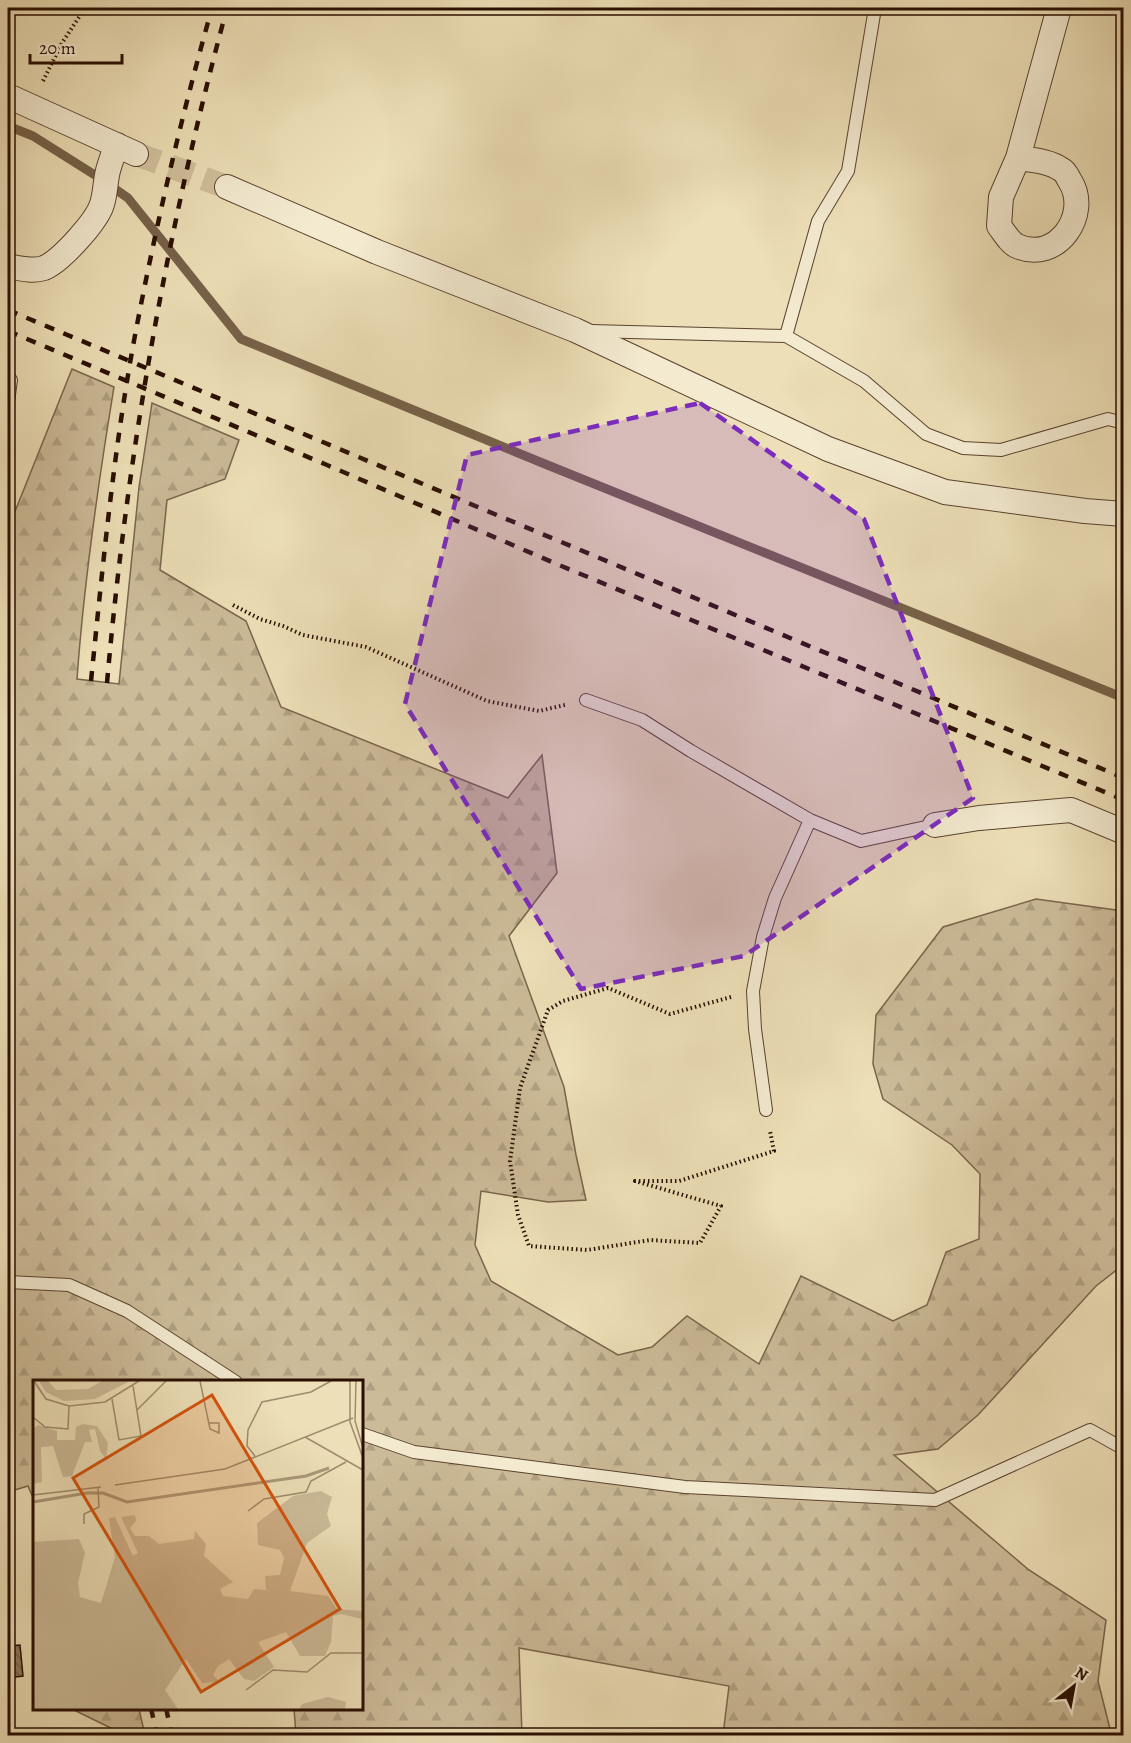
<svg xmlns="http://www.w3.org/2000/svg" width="1131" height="1743" viewBox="0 0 1131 1743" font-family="Alegreya,serif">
<defs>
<pattern id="forest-firs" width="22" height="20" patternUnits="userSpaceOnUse" patternTransform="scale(1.5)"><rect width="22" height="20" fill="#ccbb98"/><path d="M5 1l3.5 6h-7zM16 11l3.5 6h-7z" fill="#afa081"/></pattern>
<pattern id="building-back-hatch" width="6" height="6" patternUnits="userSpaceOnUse" patternTransform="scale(1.5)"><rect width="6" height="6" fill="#8f7b5f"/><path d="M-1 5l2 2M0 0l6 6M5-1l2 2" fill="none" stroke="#75634c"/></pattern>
</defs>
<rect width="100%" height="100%" fill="#eddfb7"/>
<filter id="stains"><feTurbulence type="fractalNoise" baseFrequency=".00333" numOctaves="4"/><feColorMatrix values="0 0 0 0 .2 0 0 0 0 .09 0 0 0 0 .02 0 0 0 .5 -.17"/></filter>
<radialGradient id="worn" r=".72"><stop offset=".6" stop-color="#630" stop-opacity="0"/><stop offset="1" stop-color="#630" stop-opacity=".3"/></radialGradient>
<!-- forest -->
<path fill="url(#forest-firs)" stroke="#7a644c" stroke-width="1.5" d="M 72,369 L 114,387 C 98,484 84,581 77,679 L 119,684 L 139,487 L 152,403 L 239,440 L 225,479 L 167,500 L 160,570 L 246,621 L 281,707 L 508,798 L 542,755 L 557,873 L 509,936 L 564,1087 L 576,1155 L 586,1200 L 548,1202 L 481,1191 L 475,1245 L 491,1281 L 618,1355 L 652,1347 L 687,1316 L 759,1364 L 801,1276 L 893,1321 L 927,1305 L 946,1252 L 979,1239 L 980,1174 L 952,1145 L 883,1099 L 873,1064 L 876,1015 L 943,927 L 1036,899 L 1123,911 L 1123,1265 L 1096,1286 L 978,1415 L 938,1449 L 894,1455 L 1029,1570 L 1106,1620 L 1098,1681 L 1110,1729 L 1118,1735 L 723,1735 L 729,1686 L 519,1648 L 522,1735 L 296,1735 L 294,1709 L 362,1708 L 362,1382 L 34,1382 L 34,1500 L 28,1486 L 8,1492 L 8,529 Z
M 72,1709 L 139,1709 L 145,1735 L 125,1735 Z"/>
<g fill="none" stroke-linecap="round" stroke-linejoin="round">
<!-- stream -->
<path stroke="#766149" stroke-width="9" d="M 8,126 L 33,136 L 98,177 L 128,198 L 241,339 L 545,464 L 1124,698"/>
</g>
<!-- building -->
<path fill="url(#building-back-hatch)" stroke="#290e00" stroke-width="1.5" d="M 20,1645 L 23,1676 L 8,1678 L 8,1646 Z"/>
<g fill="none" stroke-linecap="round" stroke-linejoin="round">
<!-- street-tunnel -->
<path stroke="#d0c09c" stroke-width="24" stroke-dasharray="24 12" stroke-linecap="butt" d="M 136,154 L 227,187"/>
<defs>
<path id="lane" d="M 591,331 L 786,336 L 864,381 L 926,434 L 963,448 L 1001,450 L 1108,419 L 1124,423
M 786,336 L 818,221 L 848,171 L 875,8
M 8,376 L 11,380 L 8,402
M 586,700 L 642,720 L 691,751 L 810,820 L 861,841 L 935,825
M 766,1110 L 755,1029 L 753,991 L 763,937 L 775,898 L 810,820
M 8,1282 L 69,1285 L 127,1311 L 236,1382
M 362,1434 L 414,1452 L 685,1487 L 935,1500 L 1090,1430 L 1124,1449"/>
<path id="street" d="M 8,96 L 136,154
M 1018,158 C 1033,160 1050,161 1062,170 C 1066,172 1068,178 1070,181 C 1091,214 1057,264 1017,246 C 1010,243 1004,232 999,226 L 1001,197 L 1018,158 L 1059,8
M 227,187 L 377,252 L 575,330 L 828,449 L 945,492 L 1085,511 L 1124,514
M 8,266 C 19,268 32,272 44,268 C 61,261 97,221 102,204 C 106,192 105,179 109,167 C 111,160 114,152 117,145
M 935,825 L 979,818 L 1071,810 L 1124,832"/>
</defs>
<!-- lane casing -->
<use href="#lane" stroke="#5a422e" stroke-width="14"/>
<!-- street casing -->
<use href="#street" stroke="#5a422e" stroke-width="26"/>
<!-- path -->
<path stroke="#290e00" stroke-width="4" stroke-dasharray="1.5 3" stroke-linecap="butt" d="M 43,81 L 62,43 L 85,8
M 233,605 L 260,619 L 283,626 L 303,635 L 366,647 L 487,701 L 539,711 L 565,705
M 731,997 L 670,1014 L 608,988 L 563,1001 L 548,1010 L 520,1088 L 510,1161 L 518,1215 L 529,1246 L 587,1250 L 650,1240 L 700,1243 L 721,1206 L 635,1181 L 679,1181 L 774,1151 L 770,1131"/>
<!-- lane -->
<use href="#lane" stroke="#f3ead0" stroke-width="12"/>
<!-- street -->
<use href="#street" stroke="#f3ead0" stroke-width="24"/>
<!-- rail -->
<path stroke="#290e00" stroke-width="4.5" stroke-dasharray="10 10" stroke-linecap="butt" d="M 8,310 L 1124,778
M 8,331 L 327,465 L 559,565 L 1124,800
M 91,681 C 103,564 114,446 136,330 C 157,221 182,114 212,8
M 107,683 C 127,455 167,229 227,8
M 151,1708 L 157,1736
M 166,1708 L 172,1736"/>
</g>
<!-- marked area -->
<path fill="#7b2cbf" fill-opacity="0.2" stroke="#7b2cbf" stroke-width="4.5" stroke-dasharray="12 8" stroke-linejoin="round" d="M 700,403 L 864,519 L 973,798 L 744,956 L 581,989 L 405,704 L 467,455 Z"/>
<!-- overview -->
<g transform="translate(33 1380)">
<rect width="330" height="330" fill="#eddfb7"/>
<path d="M 6,1 L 15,1 L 23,10 L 55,9 L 69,1 L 97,1 L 62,19 L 31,21 L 13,12 Z" fill="#ccbb98"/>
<path d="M 50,44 L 64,46 L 75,63 L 73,79 L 67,71 L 62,49 L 56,50 L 59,62 L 52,62 L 39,96 L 30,97 L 20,66 L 8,67 L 9,102 L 0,104 L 0,49 L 5,45 L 24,51 L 24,60 L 42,60 L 43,47 ZM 288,111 L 299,117 L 294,134 L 298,146 L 274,163 L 257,211 L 295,216 L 304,229 L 330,231 L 329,239 L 308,234 L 300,236 L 298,262 L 292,276 L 267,276 L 253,252 L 225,262 L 241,287 L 221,301 L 211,299 L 196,279 L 185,286 L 180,295 L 187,302 L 169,303 L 153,279 L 132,310 L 145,329 L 0,329 L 0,162 L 46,159 L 52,173 L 45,203 L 47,217 L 68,223 L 82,177 L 76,138 L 82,137 L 100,176 L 105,173 L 88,137 L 102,135 L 103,141 L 97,148 L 102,156 L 116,156 L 126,164 L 161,159 L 162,151 L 173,164 L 171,176 L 200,202 L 187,209 L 190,216 L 215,219 L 221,209 L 233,210 L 232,196 L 247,195 L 251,178 L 247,170 L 225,165 L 224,143 L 260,116 ZM 295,317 L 313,322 L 312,329 L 247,329 L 266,329 L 269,324 Z" fill="#ccbb98"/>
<path fill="none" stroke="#aa9879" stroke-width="3" d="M 0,122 L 54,113 L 70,113 L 94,122 L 273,96 L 296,88"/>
<path fill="none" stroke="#9f8b6e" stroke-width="1.5" d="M 1,1 L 13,19 L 36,26 L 72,22 L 106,1M 167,1 L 177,49 L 186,53 L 186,43 L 176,43M 317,1 L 317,42 L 330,78M 323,1 L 322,41 L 330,68M 79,19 L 86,60 L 108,56 L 100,6M 104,30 L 133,1M 0,37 L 12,47 L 35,49 L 36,26M 272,57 L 330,90M 222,76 L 214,66 L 215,50 L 229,22 L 278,12 L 298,1M 82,105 L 192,89 L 320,38M 0,115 L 68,107M 215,131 L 231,119 L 273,112 L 278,101 L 313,82M 51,144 L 51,134 L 66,127 L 65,108M 213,310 L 240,290 L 274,292 L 298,273 L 330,273"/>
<path fill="#d5520b" fill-opacity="0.15" stroke="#d5520b" stroke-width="3" d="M 179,15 L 307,229 L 168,312 L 40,98 Z"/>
<rect width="330" height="330" fill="none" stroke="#290e00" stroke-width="3"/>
</g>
<!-- margin -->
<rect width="1131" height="1743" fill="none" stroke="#eddfb7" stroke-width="30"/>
<rect x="9" y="9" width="1113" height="1725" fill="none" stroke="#290e00" stroke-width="3"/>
<rect x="15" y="15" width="1101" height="1713" fill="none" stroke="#290e00" stroke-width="1.5"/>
<!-- north arrow -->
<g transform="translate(1074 1686) rotate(31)" stroke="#f3ead0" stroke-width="4.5" paint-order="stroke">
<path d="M0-4.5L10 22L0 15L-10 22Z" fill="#290e00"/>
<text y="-9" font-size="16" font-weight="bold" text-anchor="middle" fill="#290e00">N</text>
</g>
<!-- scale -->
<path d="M30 54v9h92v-9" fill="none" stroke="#290e00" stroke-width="3"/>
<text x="39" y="54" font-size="18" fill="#290e00" stroke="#f3ead0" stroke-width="4.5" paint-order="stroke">20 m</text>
<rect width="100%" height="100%" filter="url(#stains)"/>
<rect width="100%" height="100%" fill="url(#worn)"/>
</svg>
